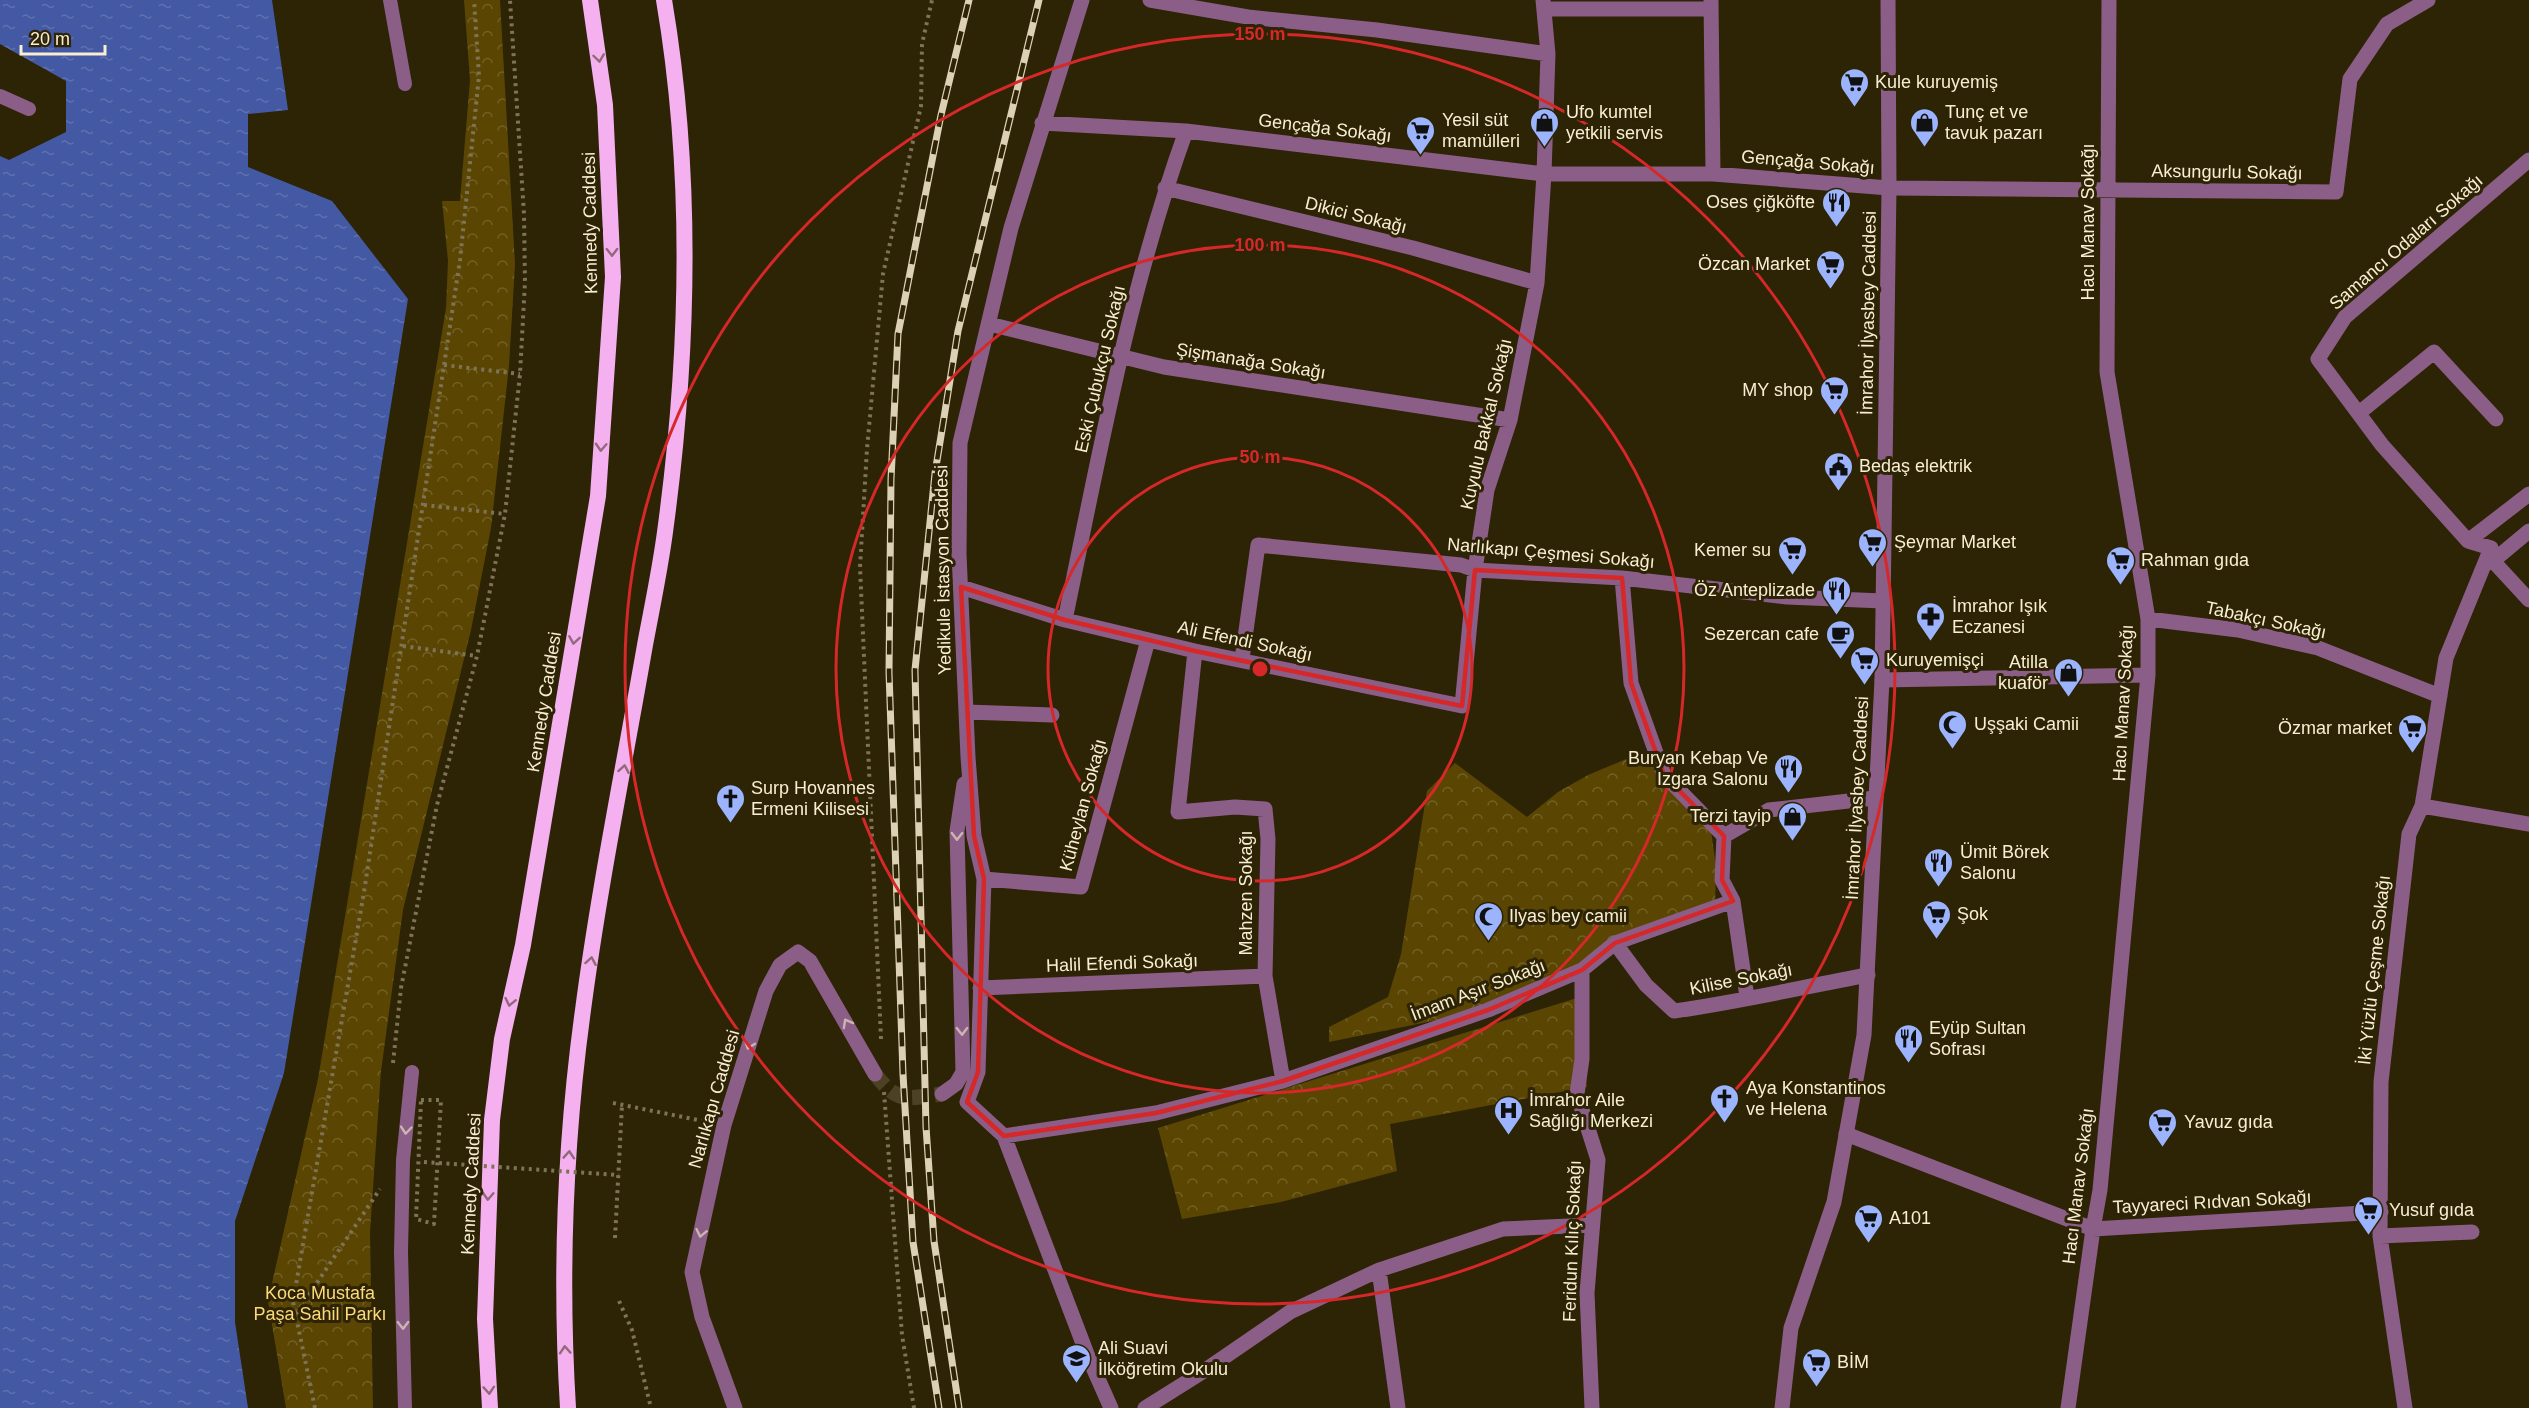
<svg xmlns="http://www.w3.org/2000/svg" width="2529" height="1408" viewBox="0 0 2529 1408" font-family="Helvetica,sans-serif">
<defs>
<pattern id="park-crowns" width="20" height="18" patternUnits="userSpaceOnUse" patternTransform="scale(1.5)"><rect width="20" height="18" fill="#5a4602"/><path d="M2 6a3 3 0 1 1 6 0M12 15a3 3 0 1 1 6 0" fill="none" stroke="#726126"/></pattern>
<pattern id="water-ripples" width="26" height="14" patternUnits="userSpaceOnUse" patternTransform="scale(1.5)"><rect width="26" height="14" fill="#4459a3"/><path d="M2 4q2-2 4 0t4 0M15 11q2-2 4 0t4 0" fill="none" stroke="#6071af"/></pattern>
</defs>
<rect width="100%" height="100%" fill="#2d2305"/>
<!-- park -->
<path fill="url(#park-crowns)" d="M 464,0 L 500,0 L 515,264 L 509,366 L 491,528 L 471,630 L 403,910 L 381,1071 L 370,1232 L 373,1408 L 286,1408 L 268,1301 L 318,1079 L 446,308 L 448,261 L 442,201 L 460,201 L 470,80 Z
M 1643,752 L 1662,770 L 1710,823 L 1716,867 L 1715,908 L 1467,1014 L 1329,1042 L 1329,1027 L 1388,997 L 1401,954 L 1427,791 L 1455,763 L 1527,817 L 1558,792 L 1588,775 Z
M 1577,998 L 1587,1087 L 1390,1124 L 1397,1171 L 1281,1202 L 1182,1219 L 1158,1128 Z"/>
<!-- water -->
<path fill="url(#water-ripples)" d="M 0,0 L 272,0 L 288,110 L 248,114 L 248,167 L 332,201 L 408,299 L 284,1073 L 235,1221 L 235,1322 L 248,1408 L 0,1408 L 0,156 L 9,160 L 66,132 L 66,81 L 0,44 Z"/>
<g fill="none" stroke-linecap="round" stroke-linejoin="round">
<!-- minor-tunnel -->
<path stroke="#4c4124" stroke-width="15" stroke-dasharray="15 8" stroke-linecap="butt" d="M 875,1074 C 899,1105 907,1098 942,1094"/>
<!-- path -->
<path stroke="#7e7356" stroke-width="4" stroke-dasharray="3 4.5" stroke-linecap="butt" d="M 444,365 L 520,374
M 424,505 L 505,514
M 403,646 L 477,656
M 881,1039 L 860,567 L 867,449 L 883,274 L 921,106 L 922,44 L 932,0
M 393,1063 L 401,988 L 437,805 L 477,656 L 505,514 L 520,374 L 525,282 L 524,214 L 510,0
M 884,1092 L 902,1335 L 914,1408
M 421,1100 L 441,1100 L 434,1224 L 416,1219 Z
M 613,1103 L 703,1121
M 615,1238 L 622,1105
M 619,1301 L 632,1330 L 651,1408
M 296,1314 L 380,1189
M 315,1408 L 293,1302 L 364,892 L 460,260 L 479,76 L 474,0"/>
<!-- service -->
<path stroke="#8b5e87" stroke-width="14" d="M 390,0 L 405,84
M 0,96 L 29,109
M 405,1408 L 401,1252 L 403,1160 L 412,1072"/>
<!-- minor -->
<path stroke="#8b5e87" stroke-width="15" d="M 1082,0 L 1011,228 L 960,443 L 959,554 L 968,757 L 974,836 L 984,879 L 978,1072 L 967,1102 L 1004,1136 L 1087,1354 L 1111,1408
M 1150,0 L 1248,17 L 1377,30 L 1548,54
M 1711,0 L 1713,174
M 1544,9 L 1710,9
M 1042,123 L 1186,131 L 1544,174 L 1713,174 L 1889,188 L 2336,192 L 2350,79 L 2387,24 L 2428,0
M 2529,160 L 2345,317 L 2318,359 L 2382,445 L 2468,541 L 2491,548 L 2493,561 L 2529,600
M 1165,188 L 1413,248 L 1537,283
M 989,324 L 1164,367 L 1510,420
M 2359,413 L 2434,352 L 2496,419
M 2468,541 L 2529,494
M 2493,561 L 2529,531
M 1622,578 L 1631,683 L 1664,775 L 1724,836
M 961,587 L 1065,620 L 1195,651 L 1462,706 L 1475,570 L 1487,490 L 1510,420 L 1537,283 L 1544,174 L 1548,54 L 1543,0
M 2148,619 L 2238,630 L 2318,648 L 2440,696
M 1065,620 C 1099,456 1129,289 1186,131
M 1195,651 L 1178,812 L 1235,807 L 1265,809 L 1268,839 L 1265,976 L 1283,1081
M 1242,659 L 1258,545 L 1461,565 L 1475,570 L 1622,578 L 1787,597 L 1883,601
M 1882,680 L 2148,675
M 966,712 L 1052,715
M 2422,806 L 2529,824
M 1724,836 L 1722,880 L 1733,901 L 1747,997
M 1724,836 L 1769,810 L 1875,798
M 984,879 L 1081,887 L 1148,640
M 1615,943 L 1646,985 L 1674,1011 C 1739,1002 1803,987 1868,975
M 1582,970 L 1582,1059 L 1577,1094 L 1598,1160 L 1587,1293 L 1592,1408
M 980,988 L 1265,976
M 942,1094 L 956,1084 L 963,1072 L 957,831 L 964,784
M 1846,1134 L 2093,1229 L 2381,1212
M 1004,1136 L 1156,1113 L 1283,1081 L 1488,1010 L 1582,970 L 1615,943 L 1733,901
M 2380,1236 L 2472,1232
M 1379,1270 L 1398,1408
M 735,1408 L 702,1317 L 692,1272 L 724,1125 L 766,991 L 780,965 L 798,952 L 810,961 L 875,1074
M 1145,1408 L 1204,1371 L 1290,1312 L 1379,1270 L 1503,1229 L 1591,1225
M 2068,1408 L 2093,1229 L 2100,1190 L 2148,675 L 2148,619 L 2107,372 L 2109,0
M 2405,1408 L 2380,1236 L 2381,1082 L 2409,834 L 2422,806 L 2446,658 L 2491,548"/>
<!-- tertiary -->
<path stroke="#8b5e87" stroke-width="15" d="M 1782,1408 L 1791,1328 L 1834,1202 L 1864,1035 L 1882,680 L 1889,188 L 1888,0"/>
<!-- trunk -->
<path stroke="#f5b0f0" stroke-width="16" d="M 490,1408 L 485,1319 L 492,1120 L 502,1039 L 523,945 L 598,496 L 613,277 L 605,105 L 590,0
M 568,1408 C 560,1276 565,1141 583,1010 C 599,888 624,766 645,645 C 652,607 660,570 665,532 C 689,355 694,177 664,0"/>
<defs>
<path id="rail" d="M 939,1408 L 913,1242 L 903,1074 L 889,672 L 891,479 L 898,334 L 941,115 L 969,0
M 959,1408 L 934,1241 L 926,1127 L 915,670 L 935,473 L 958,331 L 1039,0"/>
</defs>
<!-- rail casing -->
<use href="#rail" stroke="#dcd1b4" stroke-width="7"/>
<!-- rail -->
<use href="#rail" stroke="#2d2305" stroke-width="4.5" stroke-dasharray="14" stroke-linecap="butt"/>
<!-- path-bridge -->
<path stroke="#7e7356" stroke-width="4" stroke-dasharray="3 4.5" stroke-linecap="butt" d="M 424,1162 L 619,1175"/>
</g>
<!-- one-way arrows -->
<defs><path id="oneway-chevron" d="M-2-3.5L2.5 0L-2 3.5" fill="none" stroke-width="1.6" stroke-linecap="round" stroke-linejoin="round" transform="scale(1.5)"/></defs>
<g stroke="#916a7a">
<use href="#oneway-chevron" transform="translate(599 58) rotate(82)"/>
<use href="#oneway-chevron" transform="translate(612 252) rotate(89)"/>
<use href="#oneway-chevron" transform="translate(601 447) rotate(93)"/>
<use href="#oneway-chevron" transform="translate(574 640) rotate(99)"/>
<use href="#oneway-chevron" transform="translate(624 769) rotate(-80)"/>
<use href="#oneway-chevron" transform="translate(591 961) rotate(-80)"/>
<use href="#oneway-chevron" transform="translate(510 1002) rotate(102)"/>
<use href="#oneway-chevron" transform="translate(569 1155) rotate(-86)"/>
<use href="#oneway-chevron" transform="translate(488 1196) rotate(93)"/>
<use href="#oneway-chevron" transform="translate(565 1350) rotate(-94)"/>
<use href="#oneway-chevron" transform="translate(489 1390) rotate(86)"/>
</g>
<g stroke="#cdb4b3">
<use href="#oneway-chevron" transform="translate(957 836) rotate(91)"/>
<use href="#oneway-chevron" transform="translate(847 1023) rotate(-119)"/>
<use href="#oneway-chevron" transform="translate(962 1031) rotate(89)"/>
<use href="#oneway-chevron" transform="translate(749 1045) rotate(108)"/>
<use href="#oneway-chevron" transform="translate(406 1130) rotate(95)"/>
<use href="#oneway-chevron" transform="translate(701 1233) rotate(102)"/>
<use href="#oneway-chevron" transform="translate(403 1325) rotate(89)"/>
</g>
<!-- marked area -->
<path fill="none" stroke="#d62828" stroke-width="4.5" stroke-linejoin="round" d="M 1475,570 L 1622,578 L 1631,683 L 1664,775 L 1724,836 L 1722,880 L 1733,901 L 1615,943 L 1582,970 L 1488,1010 L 1283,1081 L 1156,1113 L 1004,1136 L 967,1102 L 978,1072 L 984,879 L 974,836 L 961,587 L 1065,620 L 1195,651 L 1462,706 Z"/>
<!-- distance rings -->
<g fill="none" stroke="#d62828" stroke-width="3">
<circle cx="1260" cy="669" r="212"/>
<circle cx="1260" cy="669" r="424"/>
<circle cx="1260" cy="669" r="635"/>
</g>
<!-- icons -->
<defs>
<symbol id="supermarket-pin" viewBox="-11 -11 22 30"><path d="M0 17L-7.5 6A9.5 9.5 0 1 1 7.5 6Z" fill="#9cb4fd" stroke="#2d2305"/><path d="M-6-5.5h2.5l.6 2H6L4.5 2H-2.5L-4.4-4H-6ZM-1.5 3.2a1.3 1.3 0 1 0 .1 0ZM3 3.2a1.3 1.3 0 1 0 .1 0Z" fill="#111"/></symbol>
<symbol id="shop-pin" viewBox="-11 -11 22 30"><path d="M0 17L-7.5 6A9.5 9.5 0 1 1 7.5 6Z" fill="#9cb4fd" stroke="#2d2305"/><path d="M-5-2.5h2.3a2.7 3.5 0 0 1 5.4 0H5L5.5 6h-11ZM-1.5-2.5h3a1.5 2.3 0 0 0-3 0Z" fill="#111"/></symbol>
<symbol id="restaurant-pin" viewBox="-11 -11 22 30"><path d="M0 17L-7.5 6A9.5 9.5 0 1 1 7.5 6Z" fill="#9cb4fd" stroke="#2d2305"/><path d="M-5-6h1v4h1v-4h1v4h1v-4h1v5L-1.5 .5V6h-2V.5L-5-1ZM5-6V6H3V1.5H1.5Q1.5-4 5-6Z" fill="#111"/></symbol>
<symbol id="civic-pin" viewBox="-11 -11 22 30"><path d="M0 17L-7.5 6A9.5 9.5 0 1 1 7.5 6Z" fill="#9cb4fd" stroke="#2d2305"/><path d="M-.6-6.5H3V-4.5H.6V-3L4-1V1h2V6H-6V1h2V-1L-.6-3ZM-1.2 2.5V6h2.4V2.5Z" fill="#111"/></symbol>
<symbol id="pharmacy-pin" viewBox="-11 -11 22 30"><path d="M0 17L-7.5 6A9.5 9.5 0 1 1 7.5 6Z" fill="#9cb4fd" stroke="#2d2305"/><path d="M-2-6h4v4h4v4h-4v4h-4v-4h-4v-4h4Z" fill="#111"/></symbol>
<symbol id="cafe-pin" viewBox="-11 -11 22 30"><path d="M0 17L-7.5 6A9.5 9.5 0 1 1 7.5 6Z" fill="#9cb4fd" stroke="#2d2305"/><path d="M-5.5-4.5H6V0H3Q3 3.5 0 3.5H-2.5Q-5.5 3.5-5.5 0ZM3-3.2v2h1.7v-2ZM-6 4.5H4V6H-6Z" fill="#111"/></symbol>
<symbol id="mosque-pin" viewBox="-11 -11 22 30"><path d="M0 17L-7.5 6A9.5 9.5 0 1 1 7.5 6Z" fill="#9cb4fd" stroke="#2d2305"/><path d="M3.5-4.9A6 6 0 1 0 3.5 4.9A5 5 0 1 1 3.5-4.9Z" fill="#111"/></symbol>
<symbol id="church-pin" viewBox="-11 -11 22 30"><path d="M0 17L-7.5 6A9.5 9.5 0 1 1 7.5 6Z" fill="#9cb4fd" stroke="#2d2305"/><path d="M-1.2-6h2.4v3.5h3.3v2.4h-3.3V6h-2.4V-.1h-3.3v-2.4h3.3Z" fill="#111"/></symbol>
<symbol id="hospital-pin" viewBox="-11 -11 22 30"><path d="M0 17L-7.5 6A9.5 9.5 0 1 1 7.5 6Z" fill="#9cb4fd" stroke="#2d2305"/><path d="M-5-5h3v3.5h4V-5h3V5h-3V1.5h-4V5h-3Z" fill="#111"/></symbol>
<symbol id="school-pin" viewBox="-11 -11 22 30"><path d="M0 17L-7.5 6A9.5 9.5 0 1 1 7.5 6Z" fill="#9cb4fd" stroke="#2d2305"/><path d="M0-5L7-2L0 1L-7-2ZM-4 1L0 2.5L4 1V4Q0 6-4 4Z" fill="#111"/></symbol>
</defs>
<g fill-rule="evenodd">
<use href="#supermarket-pin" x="1838" y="66" width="33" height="45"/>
<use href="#shop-pin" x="1528" y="106" width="33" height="45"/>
<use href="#shop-pin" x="1908" y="106" width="33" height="45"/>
<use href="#supermarket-pin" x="1404" y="114" width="33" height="45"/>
<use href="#restaurant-pin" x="1820" y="186" width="33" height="45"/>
<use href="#supermarket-pin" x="1814" y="248" width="33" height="45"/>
<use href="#supermarket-pin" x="1818" y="374" width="33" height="45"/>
<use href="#civic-pin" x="1822" y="450" width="33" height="45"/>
<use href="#supermarket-pin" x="1856" y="526" width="33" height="45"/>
<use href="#supermarket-pin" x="1776" y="534" width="33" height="45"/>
<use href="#supermarket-pin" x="2104" y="544" width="33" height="45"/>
<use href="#restaurant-pin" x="1820" y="574" width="33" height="45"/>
<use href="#pharmacy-pin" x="1914" y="600" width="33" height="45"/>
<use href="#cafe-pin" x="1824" y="618" width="33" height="45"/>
<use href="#supermarket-pin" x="1848" y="644" width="33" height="45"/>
<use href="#shop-pin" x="2052" y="656" width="33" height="45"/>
<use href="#mosque-pin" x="1936" y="708" width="33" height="45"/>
<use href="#supermarket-pin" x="2396" y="712" width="33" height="45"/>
<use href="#restaurant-pin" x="1772" y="752" width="33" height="45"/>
<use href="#church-pin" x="714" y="782" width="33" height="45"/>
<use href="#shop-pin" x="1776" y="800" width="33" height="45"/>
<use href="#restaurant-pin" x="1922" y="846" width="33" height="45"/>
<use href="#supermarket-pin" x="1920" y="898" width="33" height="45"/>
<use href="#mosque-pin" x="1472" y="900" width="33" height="45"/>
<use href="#restaurant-pin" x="1892" y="1022" width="33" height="45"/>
<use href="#church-pin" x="1708" y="1082" width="33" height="45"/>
<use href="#hospital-pin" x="1492" y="1094" width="33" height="45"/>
<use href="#supermarket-pin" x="2146" y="1106" width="33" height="45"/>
<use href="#supermarket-pin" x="2352" y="1194" width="33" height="45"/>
<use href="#supermarket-pin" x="1852" y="1202" width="33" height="45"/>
<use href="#school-pin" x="1060" y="1342" width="33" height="45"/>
<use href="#supermarket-pin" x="1800" y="1346" width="33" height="45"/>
</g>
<g text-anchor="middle" stroke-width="6" stroke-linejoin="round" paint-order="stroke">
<!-- poi labels -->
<g font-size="18" fill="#f9eed1" stroke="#2d2305" text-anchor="start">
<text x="1875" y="88">Kule kuruyemiş</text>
<text x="1566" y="118">Ufo kumtel<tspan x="1566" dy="21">yetkili servis</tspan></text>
<text x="1945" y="118">Tunç et ve<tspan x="1945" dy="21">tavuk pazarı</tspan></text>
<text x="1442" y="126">Yesil süt<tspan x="1442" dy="21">mamülleri</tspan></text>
<text x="1815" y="208" text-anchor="end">Oses çiğköfte</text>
<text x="1810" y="270" text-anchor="end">Özcan Market</text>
<text x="1813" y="396" text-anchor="end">MY shop</text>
<text x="1859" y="472">Bedaş elektrik</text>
<text x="1894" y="548">Şeymar Market</text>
<text x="1771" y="556" text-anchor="end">Kemer su</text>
<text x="2141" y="566">Rahman gıda</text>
<text x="1815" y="596" text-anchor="end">Öz Anteplizade</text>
<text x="1952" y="612">İmrahor Işık<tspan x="1952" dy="21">Eczanesi</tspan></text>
<text x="1819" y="640" text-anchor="end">Sezercan cafe</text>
<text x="1886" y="666">Kuruyemişçi</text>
<text x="2048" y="668" text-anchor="end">Atilla<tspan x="2048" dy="21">kuaför</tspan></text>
<text x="1974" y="730">Uşşaki Camii</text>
<text x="2392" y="734" text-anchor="end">Özmar market</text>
<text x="1768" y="764" text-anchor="end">Buryan Kebap Ve<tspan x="1768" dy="21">Izgara Salonu</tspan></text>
<text x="751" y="794">Surp Hovannes<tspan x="751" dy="21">Ermeni Kilisesi</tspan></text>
<text x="1771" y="822" text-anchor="end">Terzi tayip</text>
<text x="1960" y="858">Ümit Börek<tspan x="1960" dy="21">Salonu</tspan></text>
<text x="1957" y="920">Şok</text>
<text x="1509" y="922">Ilyas bey camii</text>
<text x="1929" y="1034">Eyüp Sultan<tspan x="1929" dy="21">Sofrası</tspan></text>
<text x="1746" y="1094">Aya Konstantinos<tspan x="1746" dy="21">ve Helena</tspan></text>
<text x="1529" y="1106">İmrahor Aile<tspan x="1529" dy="21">Sağlığı Merkezi</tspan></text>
<text x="2184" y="1128">Yavuz gıda</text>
<text x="2389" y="1216">Yusuf gıda</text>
<text x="1889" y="1224">A101</text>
<text x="1098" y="1354">Ali Suavi<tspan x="1098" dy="21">İlköğretim Okulu</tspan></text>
<text x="1837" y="1368">BİM</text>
</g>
<!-- street labels -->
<g font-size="18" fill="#f9eed1" stroke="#2d2305">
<text transform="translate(1325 128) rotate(7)" y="6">Gençağa Sokağı</text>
<text transform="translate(1808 162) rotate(5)" y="6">Gençağa Sokağı</text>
<text transform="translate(2227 172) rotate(1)" y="6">Aksungurlu Sokağı</text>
<text transform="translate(1356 215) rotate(14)" y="6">Dikici Sokağı</text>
<text transform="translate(2088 222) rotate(-90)" y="6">Hacı Manav Sokağı</text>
<text transform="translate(590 223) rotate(-91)" y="6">Kennedy Caddesi</text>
<text transform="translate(2406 242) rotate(-41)" y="6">Samancı Odaları Sokağı</text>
<text transform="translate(1868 313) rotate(-89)" y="6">İmrahor İlyasbey Caddesi</text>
<text transform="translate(1251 361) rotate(9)" y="6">Şişmanağa Sokağı</text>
<text transform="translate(1100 369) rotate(-77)" y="6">Eski Çubukçu Sokağı</text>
<text transform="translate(1486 424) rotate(-77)" y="6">Kuyulu Bakkal Sokağı</text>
<text transform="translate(1551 553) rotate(5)" y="6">Narlıkapı Çeşmesi Sokağı</text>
<text transform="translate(943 570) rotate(-91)" y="6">Yedikule İstasyon Caddesi</text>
<text transform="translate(2266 620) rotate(12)" y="6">Tabakçı Sokağı</text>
<text transform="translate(1245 641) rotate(12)" y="6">Ali Efendi Sokağı</text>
<text transform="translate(544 702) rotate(-81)" y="6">Kennedy Caddesi</text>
<text transform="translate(2123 703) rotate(-87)" y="6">Hacı Manav Sokağı</text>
<text transform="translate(1857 798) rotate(-87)" y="6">İmrahor İlyasbey Caddesi</text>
<text transform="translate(1083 805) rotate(-75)" y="6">Küheylan Sokağı</text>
<text transform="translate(1246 893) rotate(-90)" y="6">Mahzen Sokağı</text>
<text transform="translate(1122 963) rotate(-2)" y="6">Halil Efendi Sokağı</text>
<text transform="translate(2374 970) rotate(-84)" y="6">İki Yüzlü Çeşme Sokağı</text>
<text transform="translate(1741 979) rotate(-11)" y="6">Kilise Sokağı</text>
<text transform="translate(1478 990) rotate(-21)" y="6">İmam Aşır Sokağı</text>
<text transform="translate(714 1099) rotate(-74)" y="6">Narlıkapı Caddesi</text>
<text transform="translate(471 1184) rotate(-87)" y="6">Kennedy Caddesi</text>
<text transform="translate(2078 1186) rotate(-83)" y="6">Hacı Manav Sokağı</text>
<text transform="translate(2212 1202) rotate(-3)" y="6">Tayyareci Rıdvan Sokağı</text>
<text transform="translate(1572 1241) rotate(-88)" y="6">Feridun Kılıç Sokağı</text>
</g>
<!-- park labels -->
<g font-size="18" fill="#fdd97a" stroke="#2d2305">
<text x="320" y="1299">Koca Mustafa<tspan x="320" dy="21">Paşa Sahil Parkı</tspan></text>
</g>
</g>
<circle cx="1260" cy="669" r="9" fill="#d62828" stroke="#2d2305" stroke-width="3"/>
<g font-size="18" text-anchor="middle" font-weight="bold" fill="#d62828" stroke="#2d2305" stroke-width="6" stroke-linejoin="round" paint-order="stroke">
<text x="1260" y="40">150 m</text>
<text x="1260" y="251">100 m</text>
<text x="1260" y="463">50 m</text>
</g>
<!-- scale -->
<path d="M21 45v9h84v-9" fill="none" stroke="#f9eed1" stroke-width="3"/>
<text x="30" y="45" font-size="18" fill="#f9eed1" stroke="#2d2305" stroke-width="4.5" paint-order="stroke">20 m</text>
</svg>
